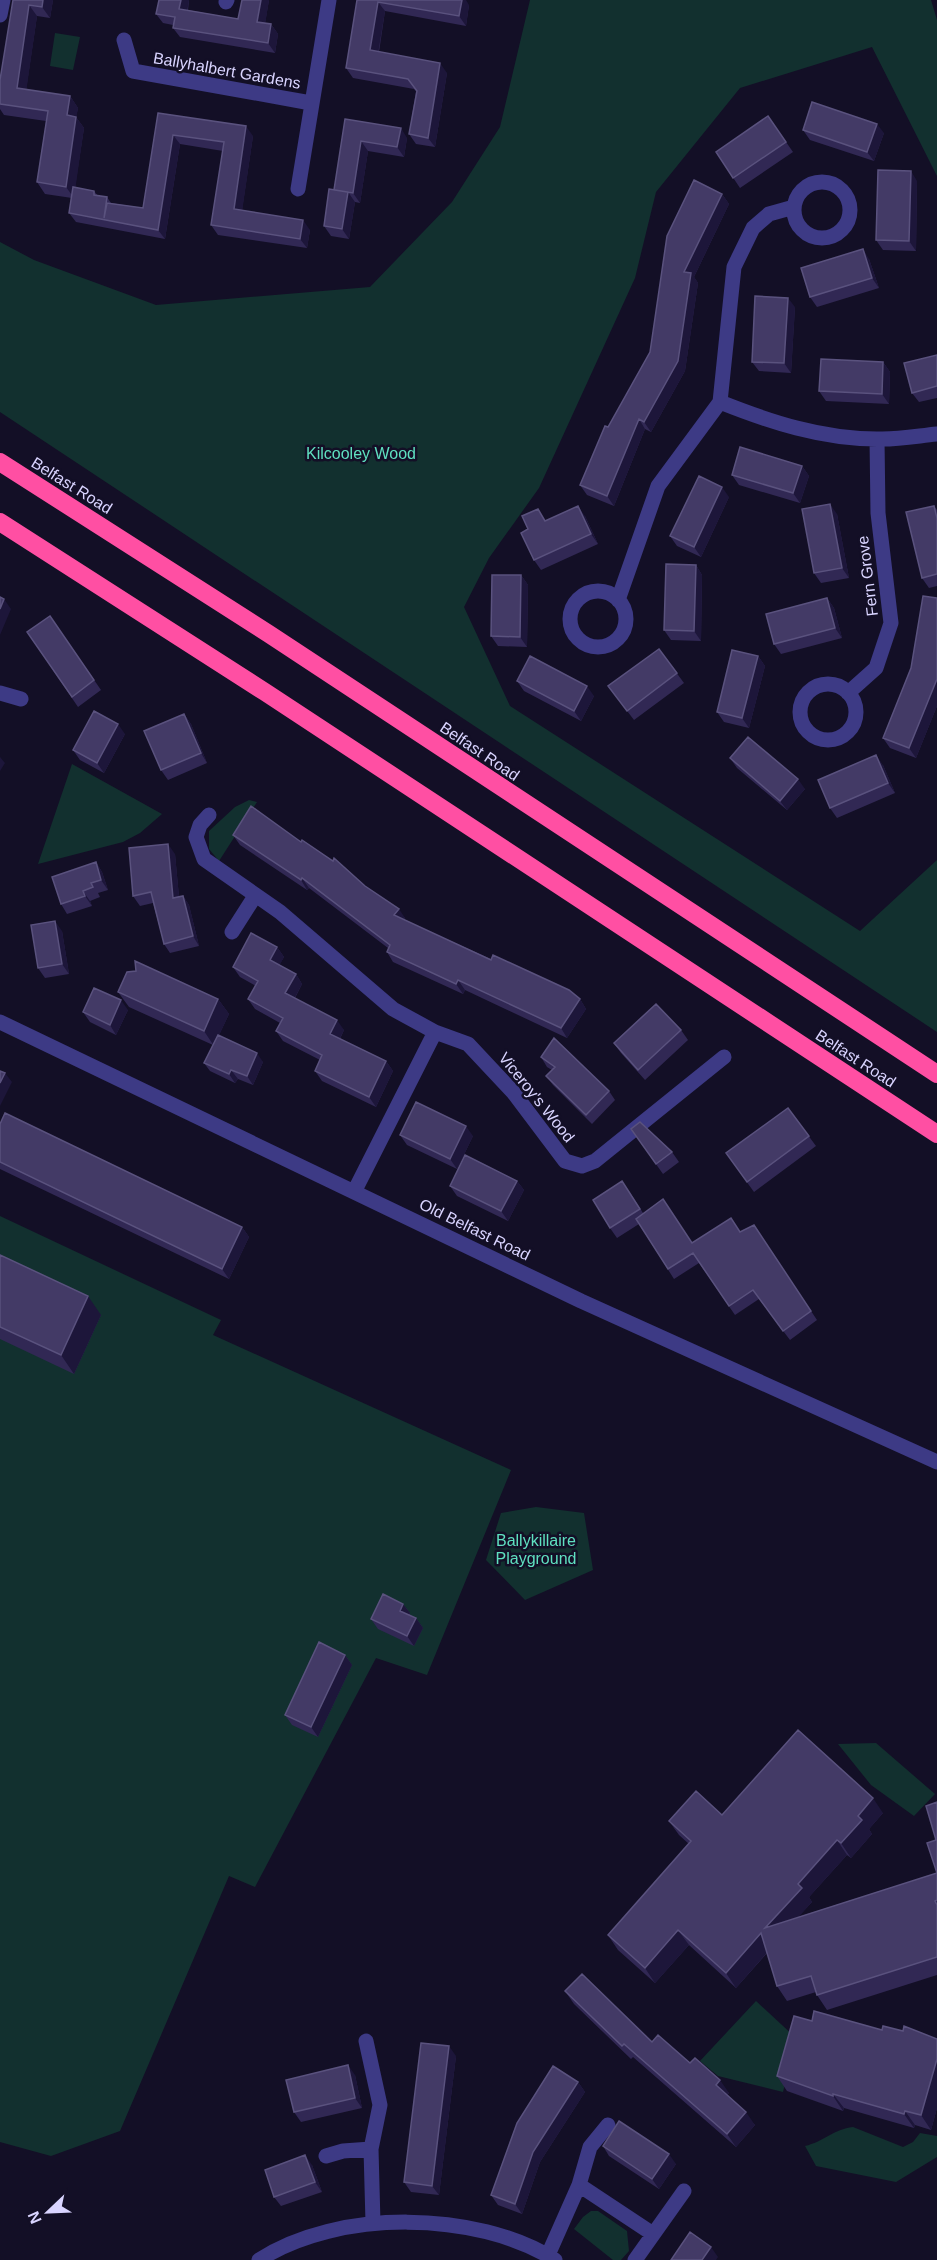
<svg xmlns="http://www.w3.org/2000/svg" width="937" height="2260" viewBox="0 0 937 2260" font-family="Helvetica,sans-serif">
<rect width="100%" height="100%" fill="#130f26"/>
<!-- green -->
<path fill="#12302f" d="M 530,0 L 931,0 L 937,20 L 937,176 L 872,47 L 740,88 L 656,192 L 635,278 L 539,488 L 489,558 L 464,607 L 510,706 L 860,931 L 937,860 L 937,1032 L 0,412 L 0,242 L 34,260 L 156,305 L 370,287 L 452,202 L 500,127 Z
M 55,33 L 80,37 L 73,70 L 50,66 Z
M 72,764 L 162,814 L 140,833 L 123,842 L 38,864 Z
M 249,800 L 257,802 L 219,861 L 209,849 L 209,831 L 235,807 Z
M 0,1216 L 221,1320 L 213,1335 L 511,1470 L 427,1675 L 376,1658 L 255,1887 L 229,1876 L 120,2131 L 51,2156 L 0,2142 Z
M 536,1507 L 584,1513 L 593,1570 L 525,1600 L 486,1560 L 501,1513 Z
M 876,1743 L 935,1794 L 914,1816 L 871,1785 L 838,1744 Z
M 756,2001 L 796,2038 L 783,2092 L 718,2076 L 700,2061 Z
M 853,2127 L 903,2147 L 913,2142 L 920,2133 L 937,2136 L 937,2157 L 896,2182 L 816,2166 L 805,2146 C 823,2142 834,2129 853,2127 Z
M 591,2211 L 598,2211 L 627,2231 L 629,2251 L 621,2260 L 613,2260 L 574,2229 L 583,2217 Z"/>
<g fill="none" stroke-linecap="round" stroke-linejoin="round">
<!-- minor -->
<path stroke="#3d3a85" stroke-width="15" d="M 226,2 L 227,0
M 0,15 L 3,0
M 124,40 L 133,71 L 311,103
M794 210a28 28 0 1 1 56 0a28 28 0 1 1-56 0Z
M 298,189 L 329,0
M 720,402 C 770,422 822,439 877,439 C 897,440 917,436 937,434
M570 619a28 28 0 1 1 56 0a28 28 0 1 1-56 0Z
M 618,600 L 658,486 L 720,402 L 734,267 L 753,228 L 769,214 L 794,207
M800 712a28 28 0 1 1 56 0a28 28 0 1 1-56 0Z
M 0,693 L 21,699
M 848,693 L 876,668 L 891,623 L 878,513 L 877,439
M 209,815 L 200,825 L 196,837 L 204,859 L 280,912 L 393,1009 L 435,1032 L 468,1044 L 513,1092 L 565,1161 L 582,1166 L 595,1161 L 724,1057
M 232,932 L 255,896
M 0,1022 L 581,1301 L 937,1462
M 355,1190 L 435,1032
M 366,2041 L 380,2105 L 371,2149 L 373,2223
M 326,2156 L 343,2151 L 371,2149
M 579,2185 L 653,2234
M 548,2255 L 579,2185 L 590,2147 L 608,2125
M 259,2260 C 338,2209 476,2210 555,2260
M 635,2260 L 684,2191"/>
<!-- highway -->
<path stroke="#ff4fa3" stroke-width="18" d="M 0,462 L 269,634 L 937,1074
M 0,522 L 265,692 L 937,1134"/>
</g>
<!-- wall -->
<path fill="#312854" d="M 13,0 L 53,0 L 50,18 L 37,16 L 26,90 L 70,96 L 78,108 L 76,117 L 84,128 L 75,187 L 94,191 L 98,196 L 107,197 L 111,203 L 143,208 L 158,113 L 253,136 L 242,210 L 310,230 L 307,248 L 218,235 L 211,225 L 223,151 L 180,144 L 165,239 L 76,222 L 69,213 L 72,198 L 45,194 L 37,182 L 46,121 L 4,115 L 0,109 L 0,80 Z
M 159,0 L 189,0 L 188,10 L 238,19 L 269,0 L 265,23 L 271,24 L 278,34 L 275,53 L 180,37 L 173,28 L 173,25 L 163,23 L 156,14 Z
M 357,0 L 469,5 L 466,26 L 385,11 L 379,52 L 447,73 L 435,147 L 416,144 L 409,134 L 416,91 L 414,89 L 353,78 L 346,68 Z
M 768,116 L 793,152 L 740,188 L 716,152 Z
M 345,119 L 407,138 L 404,157 L 368,151 L 360,203 L 355,202 L 349,239 L 331,236 L 324,226 L 334,190 Z
M 803,130 L 884,133 L 874,161 L 810,140 Z
M 917,181 L 916,251 L 883,250 L 876,240 Z
M 722,194 L 729,204 L 694,277 L 698,283 L 685,371 L 651,432 L 645,429 L 614,506 L 587,495 L 580,485 L 608,427 L 650,352 Z
M 869,259 L 879,288 L 817,307 L 810,297 Z
M 795,307 L 791,373 L 759,371 L 752,362 Z
M 937,355 L 937,398 L 919,402 L 912,393 Z
M 883,362 L 890,372 L 889,404 L 826,401 L 819,391 Z
M 802,466 L 809,476 L 800,503 L 739,485 L 732,475 Z
M 729,497 L 701,557 L 677,546 L 670,536 Z
M 934,506 L 937,510 L 937,586 L 929,588 L 922,578 Z
M 837,514 L 849,578 L 821,583 L 814,573 Z
M 585,516 L 598,544 L 541,570 L 534,560 L 546,520 Z
M 696,565 L 702,575 L 701,641 L 671,640 L 664,630 Z
M 521,575 L 528,585 L 527,647 L 498,646 L 491,636 Z
M 827,598 L 834,608 L 842,638 L 781,654 L 774,644 Z
M 937,598 L 937,706 L 916,758 L 890,748 L 883,738 L 911,668 Z
M 50,616 L 101,690 L 78,707 L 27,632 Z
M 659,649 L 684,683 L 634,720 L 608,686 Z
M 758,656 L 765,666 L 749,728 L 724,722 L 717,712 Z
M 517,681 L 594,696 L 581,721 L 524,691 Z
M 184,714 L 191,724 L 207,763 L 168,780 L 161,770 Z
M 125,734 L 104,773 L 80,760 L 73,750 Z
M 730,758 L 805,789 L 787,810 L 737,768 Z
M 883,765 L 895,793 L 837,818 L 830,808 Z
M 233,835 L 301,842 L 365,886 L 405,918 L 404,920 L 580,999 L 586,1009 L 567,1038 L 465,990 L 463,994 L 393,962 L 387,952 L 388,948 L 309,888 L 307,890 L 240,845 Z
M 175,854 L 179,897 L 183,896 L 189,905 L 199,946 L 170,953 L 164,944 L 153,903 L 140,906 L 133,896 Z
M 96,862 L 102,872 L 108,890 L 98,893 L 100,897 L 90,901 L 92,906 L 67,914 L 61,904 Z
M 62,931 L 69,974 L 45,978 L 38,968 Z
M 277,947 L 284,957 L 279,965 L 296,974 L 302,984 L 295,998 L 344,1030 L 340,1039 L 386,1061 L 393,1071 L 376,1107 L 322,1081 L 315,1071 L 320,1060 L 283,1041 L 276,1031 L 280,1023 L 255,1009 L 248,999 L 256,986 L 240,977 L 233,967 Z
M 118,992 L 218,999 L 229,1014 L 219,1035 L 263,1062 L 253,1085 L 238,1079 L 235,1083 L 210,1071 L 204,1063 L 213,1045 L 129,1007 Z
M 128,1010 L 116,1035 L 90,1022 L 83,1012 Z
M 681,1030 L 688,1040 L 645,1080 L 621,1053 L 614,1043 Z
M 541,1057 L 609,1091 L 615,1100 L 592,1124 L 553,1085 L 546,1076 L 552,1070 L 547,1067 Z
M 788,1108 L 816,1146 L 754,1192 L 733,1163 Z
M 0,1124 L 242,1227 L 249,1237 L 229,1279 L 0,1169 Z
M 631,1129 L 672,1152 L 679,1162 L 663,1174 Z
M 400,1135 L 473,1136 L 457,1169 L 407,1145 Z
M 517,1181 L 524,1190 L 508,1221 L 457,1196 L 450,1186 Z
M 629,1191 L 643,1213 L 693,1243 L 741,1232 L 754,1225 L 817,1320 L 790,1340 L 759,1299 L 735,1315 L 699,1263 L 674,1279 L 639,1224 L 617,1238 L 610,1228 Z
M 0,1255 L 101,1315 L 74,1374 L 0,1339 Z
M 403,1604 L 410,1613 L 410,1615 L 416,1618 L 423,1628 L 414,1646 L 378,1629 L 371,1619 Z
M 345,1655 L 352,1665 L 318,1737 L 292,1725 L 285,1715 Z
M 937,1802 L 937,1975 L 827,2010 L 817,1995 L 816,1992 L 787,2001 L 777,1986 L 767,1953 L 736,1988 L 689,1945 L 655,1983 L 618,1950 L 608,1935 L 689,1844 L 679,1835 L 669,1821 L 722,1815 L 883,1813 L 869,1829 L 872,1834 L 851,1858 L 847,1855 L 809,1897 L 812,1902 L 798,1917 L 937,1873 Z
M 565,1991 L 690,2063 L 729,2093 L 727,2095 L 755,2125 L 736,2147 L 633,2057 L 631,2059 L 574,2004 Z
M 812,2021 L 882,2030 L 903,2031 L 937,2039 L 937,2108 L 931,2130 L 915,2125 L 914,2128 L 844,2108 L 843,2111 L 787,2091 L 777,2076 Z
M 456,2056 L 439,2195 L 411,2192 L 404,2182 Z
M 355,2075 L 362,2108 L 301,2122 L 294,2112 Z
M 578,2082 L 585,2092 L 540,2162 L 522,2214 L 498,2205 L 491,2195 Z
M 603,2146 L 676,2164 L 659,2189 L 609,2156 Z
M 312,2165 L 322,2192 L 281,2206 L 274,2197 Z"/>
<!-- shaded-wall -->
<path fill="#1d163a" d="M 43,0 L 53,0 L 50,18 L 42,7 Z
M 181,0 L 189,0 L 186,18 L 179,9 Z
M 261,0 L 269,0 L 264,31 L 257,22 Z
M 462,0 L 466,0 L 469,5 L 466,26 L 459,16 Z
M 378,2 L 385,11 L 377,60 L 370,50 Z
M 29,5 L 37,16 L 25,100 L 17,88 Z
M 271,24 L 278,34 L 275,53 L 268,43 Z
M 440,63 L 447,73 L 435,147 L 428,138 Z
M 70,96 L 78,108 L 75,127 L 67,115 Z
M 76,117 L 84,128 L 74,198 L 66,187 Z
M 877,124 L 884,133 L 874,161 L 867,152 Z
M 246,126 L 253,136 L 241,219 L 234,209 Z
M 401,128 L 407,138 L 404,157 L 397,147 Z
M 173,135 L 180,144 L 165,239 L 158,230 Z
M 361,141 L 368,151 L 360,203 L 353,193 Z
M 911,171 L 917,181 L 916,251 L 909,241 Z
M 348,192 L 355,202 L 349,239 L 342,229 Z
M 722,194 L 729,204 L 694,277 L 698,283 L 685,371 L 651,432 L 644,422 L 684,272 Z
M 303,220 L 310,230 L 307,248 L 300,239 Z
M 863,249 L 869,259 L 879,288 L 872,278 Z
M 788,298 L 795,307 L 791,373 L 784,363 Z
M 883,362 L 890,372 L 889,404 L 882,394 Z
M 639,419 L 645,429 L 614,506 L 607,496 Z
M 802,466 L 809,476 L 800,503 L 793,493 Z
M 722,487 L 729,497 L 701,557 L 694,547 Z
M 830,504 L 837,514 L 849,578 L 842,568 Z
M 578,506 L 585,516 L 598,544 L 591,534 Z
M 696,565 L 702,575 L 701,641 L 694,631 Z
M 521,575 L 528,585 L 527,647 L 520,637 Z
M 827,598 L 834,608 L 842,638 L 835,628 Z
M 4,599 L 11,609 L 0,635 L 0,609 Z
M 758,656 L 765,666 L 749,728 L 742,718 Z
M 937,679 L 937,706 L 916,758 L 909,748 Z
M 587,686 L 594,696 L 581,721 L 574,711 Z
M 184,714 L 191,724 L 207,763 L 201,753 Z
M 118,724 L 125,734 L 104,773 L 97,763 Z
M 876,755 L 883,765 L 895,793 L 888,783 Z
M 0,757 L 5,763 L 0,771 Z
M 798,779 L 805,789 L 787,810 L 780,801 Z
M 168,844 L 175,854 L 180,907 L 173,898 Z
M 96,862 L 102,872 L 108,890 L 101,880 Z
M 302,878 L 309,888 L 307,890 L 301,880 Z
M 83,891 L 90,901 L 92,906 L 85,896 Z
M 183,896 L 189,905 L 199,946 L 193,936 Z
M 399,909 L 405,918 L 401,925 L 394,915 Z
M 55,921 L 62,931 L 69,974 L 62,964 Z
M 277,947 L 284,957 L 277,970 L 270,960 Z
M 296,974 L 302,984 L 292,1003 L 285,993 Z
M 458,980 L 465,990 L 463,994 L 456,984 Z
M 218,999 L 229,1014 L 214,1046 L 204,1031 Z
M 580,999 L 586,1009 L 567,1038 L 561,1028 Z
M 121,1000 L 128,1010 L 116,1035 L 110,1025 Z
M 337,1020 L 344,1030 L 337,1044 L 330,1034 Z
M 257,1053 L 263,1062 L 253,1085 L 247,1076 Z
M 386,1061 L 393,1071 L 376,1107 L 369,1097 Z
M 231,1070 L 238,1079 L 235,1083 L 229,1074 Z
M 5,1073 L 12,1082 L 0,1106 L 0,1083 Z
M 466,1126 L 473,1136 L 457,1169 L 450,1159 Z
M 517,1181 L 524,1190 L 508,1221 L 501,1211 Z
M 242,1227 L 249,1237 L 229,1279 L 222,1269 Z
M 88,1296 L 101,1315 L 74,1374 L 61,1355 Z
M 403,1604 L 410,1613 L 407,1620 L 400,1611 Z
M 416,1618 L 423,1628 L 414,1646 L 407,1636 Z
M 345,1655 L 352,1665 L 318,1737 L 311,1727 Z
M 873,1798 L 883,1813 L 869,1829 L 872,1834 L 851,1858 L 841,1843 L 858,1816 Z
M 837,1840 L 847,1855 L 809,1897 L 812,1902 L 775,1943 L 765,1928 L 798,1884 Z
M 678,1930 L 689,1945 L 655,1983 L 645,1968 Z
M 761,1933 L 771,1948 L 736,1988 L 726,1973 Z
M 449,2046 L 456,2056 L 439,2195 L 432,2186 Z
M 937,2059 L 937,2108 L 931,2130 L 921,2115 Z
M 348,2065 L 355,2075 L 362,2108 L 355,2098 Z
M 720,2080 L 729,2093 L 725,2098 L 716,2085 Z
M 578,2082 L 585,2092 L 540,2162 L 522,2214 L 515,2204 L 533,2152 Z
M 833,2094 L 844,2108 L 843,2111 L 833,2096 Z
M 905,2111 L 915,2125 L 914,2128 L 904,2114 Z
M 746,2112 L 755,2125 L 736,2147 L 727,2134 Z
M 669,2154 L 676,2164 L 659,2189 L 652,2179 Z
M 305,2155 L 312,2165 L 322,2192 L 315,2182 Z
M 711,2247 L 718,2257 L 716,2260 L 702,2260 Z"/>
<!-- building -->
<path fill="#433a66" stroke="#5a527e" stroke-width="1.5" d="M 13,0 L 43,0 L 42,7 L 29,5 L 17,88 L 70,96 L 67,115 L 76,117 L 66,187 L 37,182 L 48,111 L 0,104 L 0,80 Z
M 159,0 L 181,0 L 179,9 L 238,19 L 242,0 L 261,0 L 257,22 L 271,24 L 268,43 L 173,28 L 175,17 L 156,14 Z
M 357,0 L 462,0 L 459,16 L 378,2 L 370,50 L 440,63 L 428,138 L 409,134 L 417,91 L 408,79 L 346,68 Z
M 812,102 L 877,124 L 867,152 L 803,130 Z
M 158,113 L 246,126 L 234,209 L 303,220 L 300,239 L 211,225 L 224,142 L 173,135 L 158,230 L 69,213 L 73,187 L 94,191 L 94,195 L 107,197 L 104,218 L 107,203 L 143,208 Z
M 768,116 L 786,142 L 733,178 L 716,152 Z
M 345,119 L 401,128 L 397,147 L 361,141 L 353,193 L 334,190 Z
M 878,170 L 911,171 L 909,241 L 876,240 Z
M 694,180 L 722,194 L 684,272 L 691,273 L 678,361 L 644,422 L 639,419 L 607,496 L 580,485 L 605,426 L 608,427 L 650,352 L 667,236 Z
M 329,189 L 348,192 L 342,229 L 324,226 Z
M 863,249 L 872,278 L 810,297 L 801,268 Z
M 755,296 L 788,298 L 784,363 L 752,362 Z
M 937,355 L 937,386 L 912,393 L 904,363 Z
M 821,359 L 883,362 L 882,394 L 819,391 Z
M 740,447 L 802,466 L 793,493 L 732,475 Z
M 699,476 L 722,487 L 694,547 L 670,536 Z
M 830,504 L 842,568 L 814,573 L 802,509 Z
M 578,506 L 591,534 L 534,560 L 521,533 L 528,529 L 522,516 L 538,509 L 545,521 Z
M 934,506 L 937,518 L 937,574 L 922,578 L 906,512 Z
M 666,564 L 696,565 L 694,631 L 664,630 Z
M 492,575 L 521,575 L 520,637 L 491,636 Z
M 923,596 L 937,598 L 937,679 L 909,748 L 883,738 L 911,668 Z
M 0,597 L 4,599 L 0,609 Z
M 827,598 L 835,628 L 774,644 L 766,614 Z
M 50,616 L 94,680 L 72,697 L 27,632 Z
M 659,649 L 677,673 L 627,711 L 608,686 Z
M 732,650 L 758,656 L 742,718 L 717,712 Z
M 530,656 L 587,686 L 574,711 L 517,681 Z
M 94,711 L 118,724 L 97,763 L 73,750 Z
M 184,714 L 201,753 L 161,770 L 144,731 Z
M 748,737 L 798,779 L 780,801 L 730,758 Z
M 876,755 L 888,783 L 830,808 L 818,780 Z
M 251,806 L 301,842 L 302,840 L 333,861 L 334,858 L 365,886 L 399,909 L 394,915 L 491,960 L 493,955 L 569,990 L 580,999 L 561,1028 L 458,980 L 456,984 L 387,952 L 390,945 L 302,878 L 301,880 L 233,835 Z
M 168,844 L 173,898 L 183,896 L 193,936 L 164,944 L 151,892 L 133,896 L 129,848 Z
M 96,862 L 101,880 L 91,883 L 93,887 L 83,891 L 85,896 L 61,904 L 52,877 Z
M 55,921 L 62,964 L 38,968 L 31,925 Z
M 251,933 L 277,947 L 270,960 L 296,974 L 285,993 L 337,1020 L 330,1034 L 386,1061 L 369,1097 L 315,1071 L 322,1055 L 276,1031 L 283,1018 L 248,999 L 258,981 L 233,967 Z
M 135,961 L 218,999 L 204,1031 L 118,992 L 127,972 L 136,971 Z
M 94,988 L 121,1000 L 110,1025 L 83,1012 Z
M 656,1004 L 681,1030 L 638,1070 L 614,1043 Z
M 218,1035 L 257,1053 L 247,1076 L 231,1070 L 229,1074 L 204,1063 Z
M 554,1038 L 609,1091 L 586,1115 L 546,1076 L 555,1067 L 541,1057 Z
M 0,1071 L 5,1073 L 0,1083 Z
M 416,1102 L 466,1126 L 450,1159 L 400,1135 Z
M 788,1108 L 809,1136 L 747,1182 L 726,1153 Z
M 5,1113 L 242,1227 L 222,1269 L 0,1162 L 0,1124 Z
M 640,1122 L 672,1152 L 656,1164 L 631,1129 Z
M 465,1155 L 517,1181 L 501,1211 L 450,1186 Z
M 622,1181 L 640,1209 L 610,1228 L 593,1200 Z
M 663,1199 L 692,1243 L 731,1218 L 740,1232 L 754,1225 L 811,1311 L 783,1331 L 753,1290 L 729,1306 L 693,1253 L 668,1269 L 636,1219 Z
M 0,1255 L 88,1296 L 61,1355 L 0,1327 Z
M 383,1594 L 403,1604 L 400,1611 L 416,1618 L 407,1636 L 371,1619 Z
M 319,1642 L 345,1655 L 311,1727 L 285,1715 Z
M 798,1730 L 873,1798 L 858,1816 L 862,1820 L 841,1843 L 837,1840 L 798,1884 L 802,1888 L 765,1928 L 937,1873 L 927,1843 L 936,1840 L 926,1806 L 937,1802 L 937,1900 L 935,1901 L 937,1905 L 937,1957 L 817,1995 L 811,1976 L 777,1986 L 761,1933 L 726,1973 L 678,1930 L 645,1968 L 608,1935 L 691,1841 L 669,1821 L 696,1791 L 722,1815 Z
M 582,1974 L 652,2042 L 658,2035 L 690,2063 L 695,2058 L 720,2080 L 716,2085 L 746,2112 L 727,2134 L 624,2044 L 622,2046 L 565,1991 Z
M 814,2011 L 882,2030 L 883,2026 L 903,2031 L 904,2026 L 937,2039 L 937,2059 L 921,2115 L 905,2111 L 904,2114 L 833,2094 L 833,2096 L 777,2076 L 794,2016 L 812,2021 Z
M 421,2043 L 449,2046 L 432,2186 L 404,2182 Z
M 348,2065 L 355,2098 L 294,2112 L 286,2080 Z
M 553,2066 L 578,2082 L 533,2152 L 515,2204 L 491,2195 L 517,2123 Z
M 619,2121 L 669,2154 L 652,2179 L 603,2146 Z
M 305,2155 L 315,2182 L 274,2197 L 265,2170 Z
M 690,2232 L 711,2247 L 702,2260 L 671,2260 Z"/>
<g text-anchor="middle" stroke-width="5" stroke-linejoin="round" paint-order="stroke">
<!-- street labels -->
<g font-size="16" fill="#d9d4ff" stroke="#130f26">
<text transform="translate(227 70) rotate(10)" y="6">Ballyhalbert Gardens</text>
<text transform="translate(72 485) rotate(32)" y="6">Belfast Road</text>
<text transform="translate(867 576) rotate(-97)" y="6">Fern Grove</text>
<text transform="translate(480 751) rotate(34)" y="6">Belfast Road</text>
<text transform="translate(856 1058) rotate(33)" y="6">Belfast Road</text>
<text transform="translate(537 1097) rotate(51)" y="6">Viceroy's Wood</text>
<text transform="translate(475 1229) rotate(26)" y="6">Old Belfast Road</text>
</g>
<!-- park labels -->
<g font-size="16" fill="#5fe0c0" stroke="#130f26">
<text x="361" y="459">Kilcooley Wood</text>
<text x="536" y="1546">Ballykillaire<tspan x="536" dy="18">Playground</tspan></text>
</g>
</g>
<!-- north arrow -->
<g transform="translate(48 2212) rotate(247)" stroke="#130f26" stroke-width="4.5" paint-order="stroke">
<path d="M0-4.5L10 22L0 15L-10 22Z" fill="#d9d4ff"/>
<text y="-9" font-size="16" font-weight="bold" text-anchor="middle" fill="#d9d4ff">N</text>
</g>
</svg>
